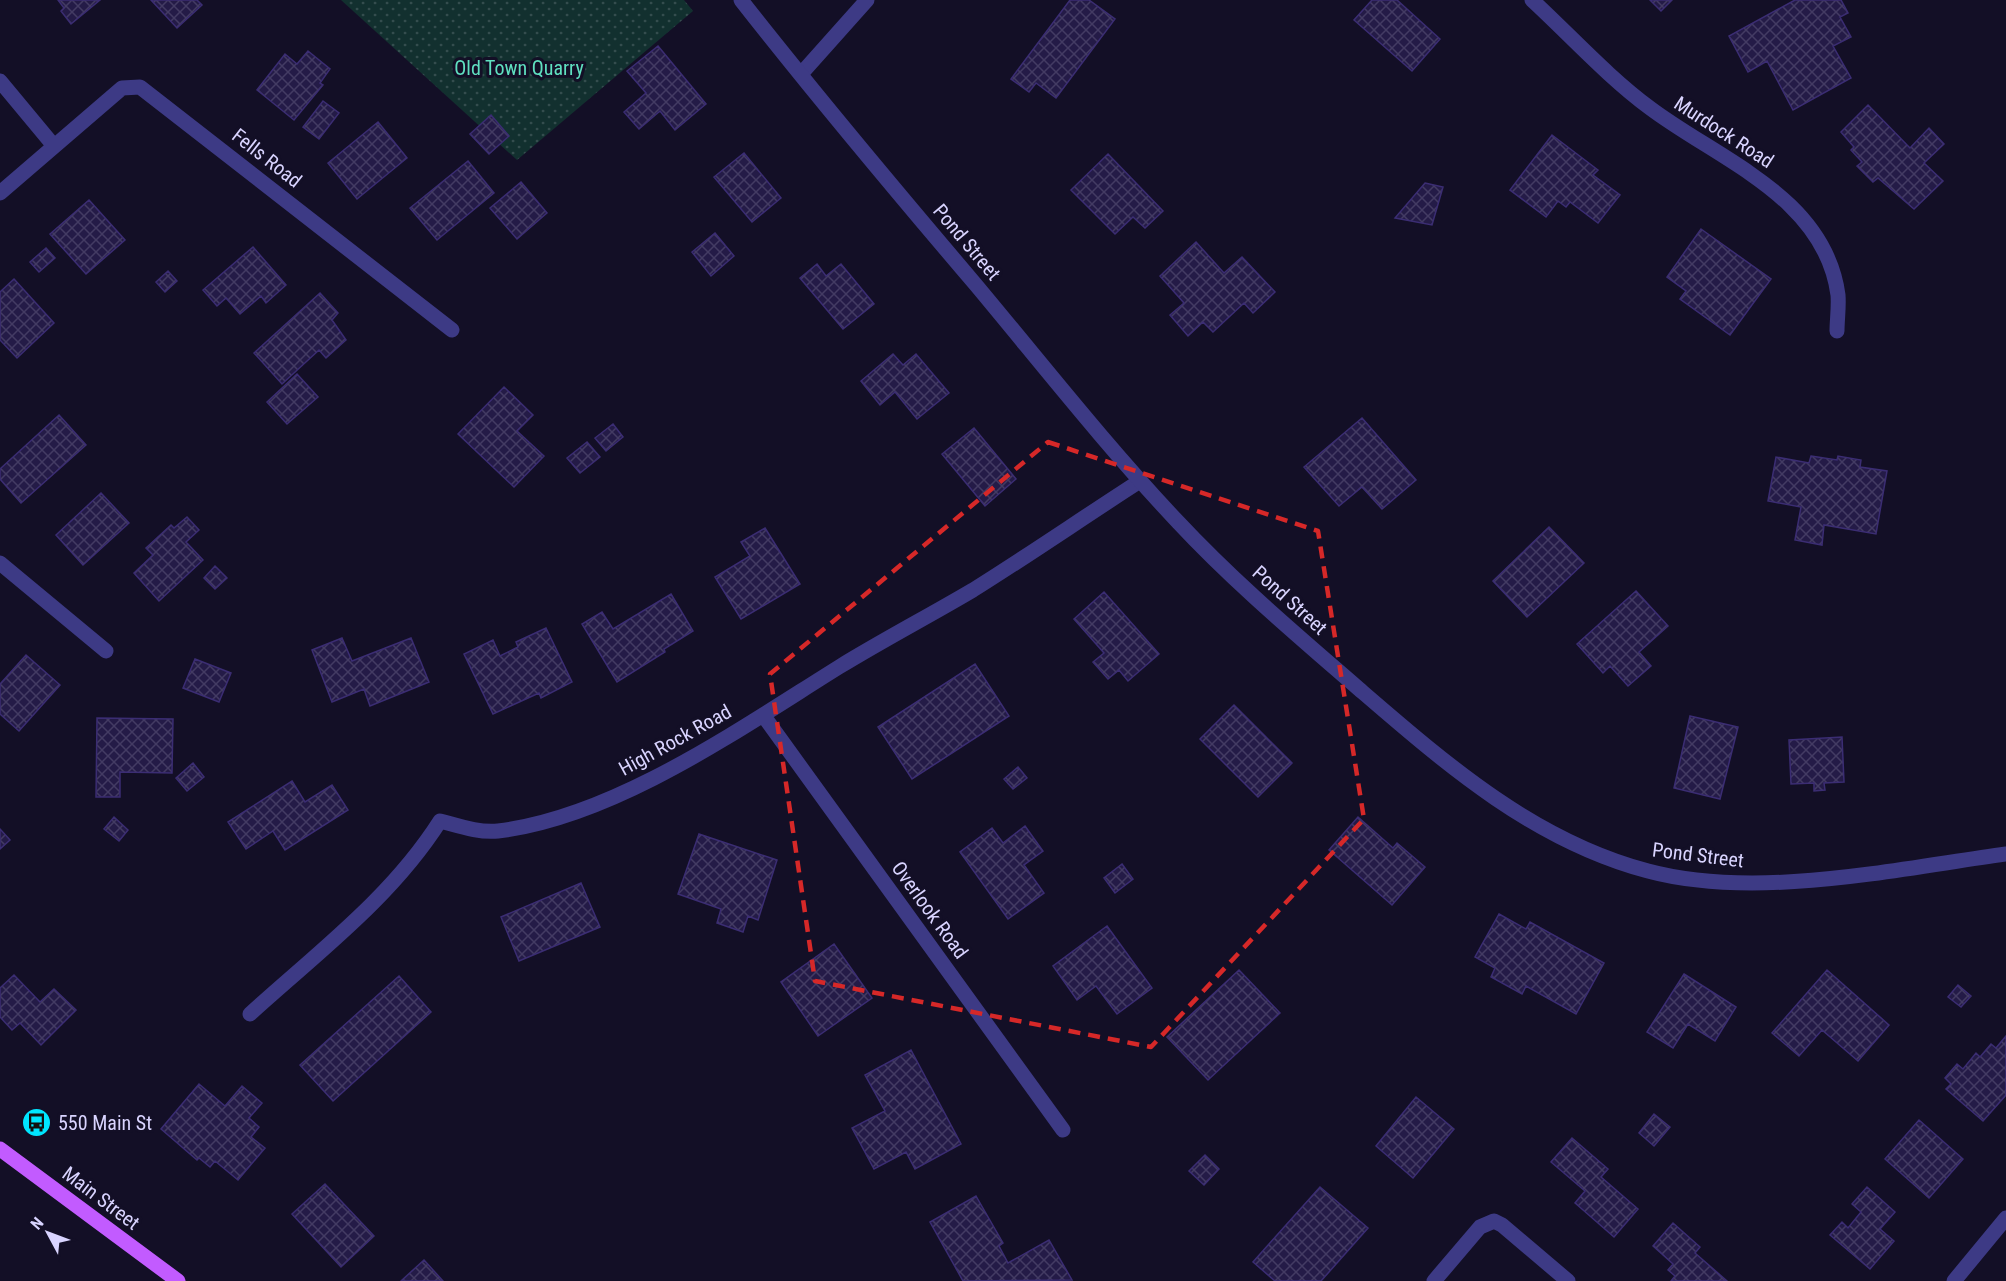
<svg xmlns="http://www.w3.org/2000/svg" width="2006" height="1281" viewBox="0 0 2006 1281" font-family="'Roboto Condensed',sans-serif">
<defs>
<pattern id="park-dots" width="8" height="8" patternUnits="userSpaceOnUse" patternTransform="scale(1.5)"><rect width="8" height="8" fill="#12302f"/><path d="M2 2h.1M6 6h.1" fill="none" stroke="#344d4e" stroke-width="1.8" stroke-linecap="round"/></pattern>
<pattern id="building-cross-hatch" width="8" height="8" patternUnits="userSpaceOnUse" patternTransform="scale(1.5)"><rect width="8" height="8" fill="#241b47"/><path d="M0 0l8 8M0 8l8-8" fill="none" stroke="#433b63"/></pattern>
</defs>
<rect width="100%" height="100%" fill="#130f26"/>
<!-- park -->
<path fill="url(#park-dots)" d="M 341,0 L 684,0 L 693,11 L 517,160 Z"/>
<!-- building -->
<path fill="url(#building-cross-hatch)" stroke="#3b2d73" stroke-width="1.5" d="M 58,0 L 100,0 L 71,24 L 61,11 L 64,8 Z
M 151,0 L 197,0 L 202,5 L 177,28 Z
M 1070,0 L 1089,0 L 1115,19 L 1056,98 L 1036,83 L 1029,92 L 1011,79 Z
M 1372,0 L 1397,0 L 1440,39 L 1412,71 L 1354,20 Z
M 1650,0 L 1672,0 L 1661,11 Z
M 1795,0 L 1841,0 L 1848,13 L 1840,17 L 1851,37 L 1833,46 L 1851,78 L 1793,110 L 1767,61 L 1748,72 L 1729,36 Z
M 658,46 L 706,104 L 675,130 L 660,111 L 639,129 L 624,112 L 646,93 L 627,71 Z
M 308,51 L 330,69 L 320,83 L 323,85 L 294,120 L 257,90 L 285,54 L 297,64 Z
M 323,101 L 339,113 L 319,139 L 303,127 Z
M 1868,105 L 1910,148 L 1929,128 L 1944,144 L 1924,163 L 1943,181 L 1914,209 L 1878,178 L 1873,182 L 1857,166 L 1862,162 L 1851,150 L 1854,147 L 1841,132 Z
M 491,115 L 509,136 L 489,154 L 470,134 Z
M 378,122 L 407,158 L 357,199 L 328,163 Z
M 1552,135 L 1598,170 L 1593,175 L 1620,195 L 1598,223 L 1570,202 L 1566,207 L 1558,201 L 1546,217 L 1510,190 Z
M 744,153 L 781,198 L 752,222 L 714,177 Z
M 1108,154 L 1163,211 L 1145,228 L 1133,217 L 1115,234 L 1071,190 Z
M 468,161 L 494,193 L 437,240 L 410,208 Z
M 521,182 L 547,213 L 517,239 L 490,208 Z
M 1425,183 L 1443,187 L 1432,225 L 1395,218 Z
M 89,200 L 125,240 L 86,274 L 50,234 Z
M 1701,229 L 1771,279 L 1730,335 L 1680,299 L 1686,291 L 1667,277 Z
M 715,233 L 734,256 L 711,276 L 692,252 Z
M 1196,242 L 1224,273 L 1242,257 L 1275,292 L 1253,313 L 1244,303 L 1213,332 L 1203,322 L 1188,336 L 1170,315 L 1184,303 L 1160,276 Z
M 253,247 L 286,285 L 266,303 L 261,296 L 240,314 L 226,298 L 217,306 L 203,290 Z
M 46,248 L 55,258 L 39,272 L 30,262 Z
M 817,264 L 826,276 L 841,264 L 874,304 L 843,329 L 800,278 Z
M 168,271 L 177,281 L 165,292 L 156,282 Z
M 14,279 L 54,323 L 17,358 L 0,340 L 0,292 Z
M 320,293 L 338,313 L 332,320 L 346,340 L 326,358 L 319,350 L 282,384 L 254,353 Z
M 893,354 L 903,365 L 916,354 L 949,393 L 917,419 L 895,392 L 880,405 L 861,381 Z
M 297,374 L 318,397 L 287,424 L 267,402 Z
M 504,387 L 533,415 L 517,431 L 544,456 L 514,487 L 458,434 Z
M 59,415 L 86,445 L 21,503 L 0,479 L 0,469 Z
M 1362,418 L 1416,480 L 1382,509 L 1362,487 L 1339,506 L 1304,467 Z
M 613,424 L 623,437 L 606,451 L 595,438 Z
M 974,428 L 1016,479 L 985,506 L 942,454 Z
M 587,442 L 600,457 L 580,473 L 567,458 Z
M 1811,456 L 1837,460 L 1838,456 L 1861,460 L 1860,467 L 1887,471 L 1876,534 L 1824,525 L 1822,545 L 1795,540 L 1801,507 L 1768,501 L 1776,457 L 1809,463 Z
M 101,493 L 129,523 L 83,565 L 56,535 Z
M 187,517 L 199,530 L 186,542 L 203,560 L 159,601 L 134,573 L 153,555 L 146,548 L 171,525 L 174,528 Z
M 1549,527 L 1584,563 L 1527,617 L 1493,581 Z
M 765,528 L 800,584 L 741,619 L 715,577 L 750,556 L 741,542 Z
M 215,566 L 227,578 L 215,589 L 204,578 Z
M 1636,591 L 1668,626 L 1639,652 L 1651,666 L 1628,686 L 1610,666 L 1603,673 L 1577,644 Z
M 1104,592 L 1159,654 L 1128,681 L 1119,670 L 1108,679 L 1093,662 L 1104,653 L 1074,619 Z
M 671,594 L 693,631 L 664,649 L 665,652 L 617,682 L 582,624 L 602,612 L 613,629 Z
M 546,628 L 572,682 L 541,698 L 539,693 L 493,714 L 464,654 L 493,640 L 500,656 L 518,647 L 516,642 Z
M 342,638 L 352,661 L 411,638 L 429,682 L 370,706 L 364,689 L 332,702 L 312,650 Z
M 26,655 L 60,685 L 19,731 L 0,714 L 0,684 Z
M 195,659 L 231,673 L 219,702 L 183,688 Z
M 975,664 L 1009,716 L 912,779 L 878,727 Z
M 1234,705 L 1292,763 L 1258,797 L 1200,739 Z
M 1690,716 L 1738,727 L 1720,799 L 1674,788 Z
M 97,718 L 173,719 L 172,773 L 120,772 L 120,797 L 96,797 Z
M 1842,737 L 1844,782 L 1824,783 L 1825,790 L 1814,791 L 1814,783 L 1791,784 L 1789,740 Z
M 193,763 L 204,777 L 187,791 L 176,778 Z
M 1018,767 L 1027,778 L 1013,789 L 1004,779 Z
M 292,781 L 305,802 L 332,785 L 348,810 L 285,850 L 273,831 L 246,849 L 228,822 Z
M 114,817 L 128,830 L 119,841 L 104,829 Z
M 1358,817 L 1393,848 L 1397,843 L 1425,867 L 1392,905 L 1329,850 Z
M 1025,826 L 1043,851 L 1024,865 L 1044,893 L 1008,919 L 960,852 L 992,828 L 1003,843 Z
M 0,829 L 10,840 L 0,849 Z
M 699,834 L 777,860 L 758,920 L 748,916 L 743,932 L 717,923 L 721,909 L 678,894 Z
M 1122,864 L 1133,879 L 1115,893 L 1104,878 Z
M 581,883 L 600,927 L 519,961 L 501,917 Z
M 1499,914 L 1526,929 L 1530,922 L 1604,963 L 1576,1014 L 1526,986 L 1522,994 L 1491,977 L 1495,968 L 1475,957 Z
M 1107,926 L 1152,988 L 1117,1014 L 1096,986 L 1077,1000 L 1053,966 Z
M 834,944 L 872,998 L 818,1036 L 781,982 Z
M 1239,970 L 1280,1013 L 1208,1080 L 1167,1037 Z
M 1827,970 L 1889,1025 L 1858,1061 L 1822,1030 L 1799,1056 L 1772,1033 Z
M 1684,974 L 1736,1007 L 1715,1041 L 1688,1024 L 1673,1048 L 1647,1032 Z
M 14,975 L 40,1002 L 54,989 L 76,1010 L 41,1045 L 20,1023 L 12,1030 L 0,1017 L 0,988 Z
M 399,976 L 431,1012 L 333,1101 L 300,1065 Z
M 1958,985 L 1971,996 L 1961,1007 L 1948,997 Z
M 2006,1036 L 2006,1095 L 1983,1121 L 1946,1089 L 1951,1084 L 1945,1078 L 1957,1064 L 1963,1069 L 1976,1053 L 1980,1057 L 1991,1044 L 1996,1048 Z
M 911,1050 L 961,1144 L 915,1169 L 906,1152 L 874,1169 L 852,1128 L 885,1111 L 865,1075 Z
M 199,1084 L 225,1106 L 242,1086 L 262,1103 L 249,1118 L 259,1127 L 251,1137 L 265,1148 L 238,1180 L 215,1161 L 210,1167 L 199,1158 L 197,1160 L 161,1129 Z
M 1416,1097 L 1454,1129 L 1413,1178 L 1376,1146 Z
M 1654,1114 L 1670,1127 L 1654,1146 L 1639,1133 Z
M 1919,1120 L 1963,1159 L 1929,1198 L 1885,1159 Z
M 1572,1138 L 1608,1169 L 1601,1177 L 1638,1209 L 1614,1237 L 1575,1203 L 1585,1191 L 1551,1162 Z
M 1205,1155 L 1219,1169 L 1204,1185 L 1189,1171 Z
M 325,1184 L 374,1236 L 341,1267 L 292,1214 Z
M 1320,1187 L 1368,1228 L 1321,1281 L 1275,1281 L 1253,1262 Z
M 1867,1187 L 1895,1212 L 1880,1229 L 1894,1241 L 1870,1269 L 1830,1235 L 1842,1222 L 1848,1228 L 1861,1212 L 1852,1204 Z
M 976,1196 L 1003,1243 L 999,1246 L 1008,1263 L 1049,1240 L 1072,1280 L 963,1281 L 930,1222 Z
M 1673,1223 L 1700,1247 L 1695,1253 L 1727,1281 L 1671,1281 L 1675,1276 L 1668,1270 L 1673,1264 L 1653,1246 Z
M 424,1260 L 443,1281 L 401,1281 Z"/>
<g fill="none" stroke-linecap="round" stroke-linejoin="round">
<!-- minor -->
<path stroke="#3d3a85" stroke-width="15" d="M 1532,0 C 1571,36 1608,77 1650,108 C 1719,160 1825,197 1838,295 C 1839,307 1837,320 1837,331
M 801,74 L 867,0
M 0,81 L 54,146
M 0,193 L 122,88 L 140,87 L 452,330
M 0,563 L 106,651
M 763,715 L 1063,1130
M 250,1014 C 317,953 391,898 440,821 C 459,826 479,833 498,831 C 615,817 741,728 839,667 C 883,640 929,616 973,590 C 1029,555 1084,517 1140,481
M 1434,1281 L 1480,1227 L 1494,1221 L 1502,1225 L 1568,1281
M 1954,1281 L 2006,1218"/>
<!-- tertiary -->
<path stroke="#3d3a85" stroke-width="15" d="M 741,0 C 817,97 896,191 976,285 C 1042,364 1107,447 1178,522 C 1234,582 1297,635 1359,689 C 1446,764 1534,841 1648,871 C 1756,900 1896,869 2006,854"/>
<!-- primary -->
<path stroke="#c25bff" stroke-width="15" d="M 0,1149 L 178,1281"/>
</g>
<!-- marked area -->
<path fill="none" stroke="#d62828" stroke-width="4.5" stroke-dasharray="12 8" stroke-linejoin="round" d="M 1048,442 L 1318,531 L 1364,819 L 1151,1047 L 815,981 L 770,674 Z"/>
<!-- icons -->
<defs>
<symbol id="bus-disc" viewBox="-11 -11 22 22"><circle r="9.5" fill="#00e5ff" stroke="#130f26"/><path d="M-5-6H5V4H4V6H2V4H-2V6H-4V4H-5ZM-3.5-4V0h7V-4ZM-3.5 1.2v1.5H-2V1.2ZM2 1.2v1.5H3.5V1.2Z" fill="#111"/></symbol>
</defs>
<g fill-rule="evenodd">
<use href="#bus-disc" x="20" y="1106" width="33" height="33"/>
</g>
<g text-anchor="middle" stroke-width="6" stroke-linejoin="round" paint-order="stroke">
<!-- park labels -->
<g font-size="20" fill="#5fe0c0" stroke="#130f26">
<text x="519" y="75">Old Town Quarry</text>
</g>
<!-- street labels -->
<g font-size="20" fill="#d9d4ff" stroke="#130f26">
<text transform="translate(1724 132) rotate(33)" y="7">Murdock Road</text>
<text transform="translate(267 158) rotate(38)" y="7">Fells Road</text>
<text transform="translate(967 242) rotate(50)" y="7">Pond Street</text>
<text transform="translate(1290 600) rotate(42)" y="7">Pond Street</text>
<text transform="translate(675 740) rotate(-29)" y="7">High Rock Road</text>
<text transform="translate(1698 855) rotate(7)" y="7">Pond Street</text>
<text transform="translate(930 910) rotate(54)" y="7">Overlook Road</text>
<text transform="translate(101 1198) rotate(37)" y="7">Main Street</text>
</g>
<!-- poi labels -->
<g font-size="20" fill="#d9d4ff" stroke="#130f26" text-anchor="start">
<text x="58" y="1130">550 Main St</text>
</g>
</g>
<!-- north arrow -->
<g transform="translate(48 1233) rotate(311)" stroke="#130f26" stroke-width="4.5" paint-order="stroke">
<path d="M0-4.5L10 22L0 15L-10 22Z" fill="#d9d4ff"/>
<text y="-9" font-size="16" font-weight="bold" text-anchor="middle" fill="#d9d4ff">N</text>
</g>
</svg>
